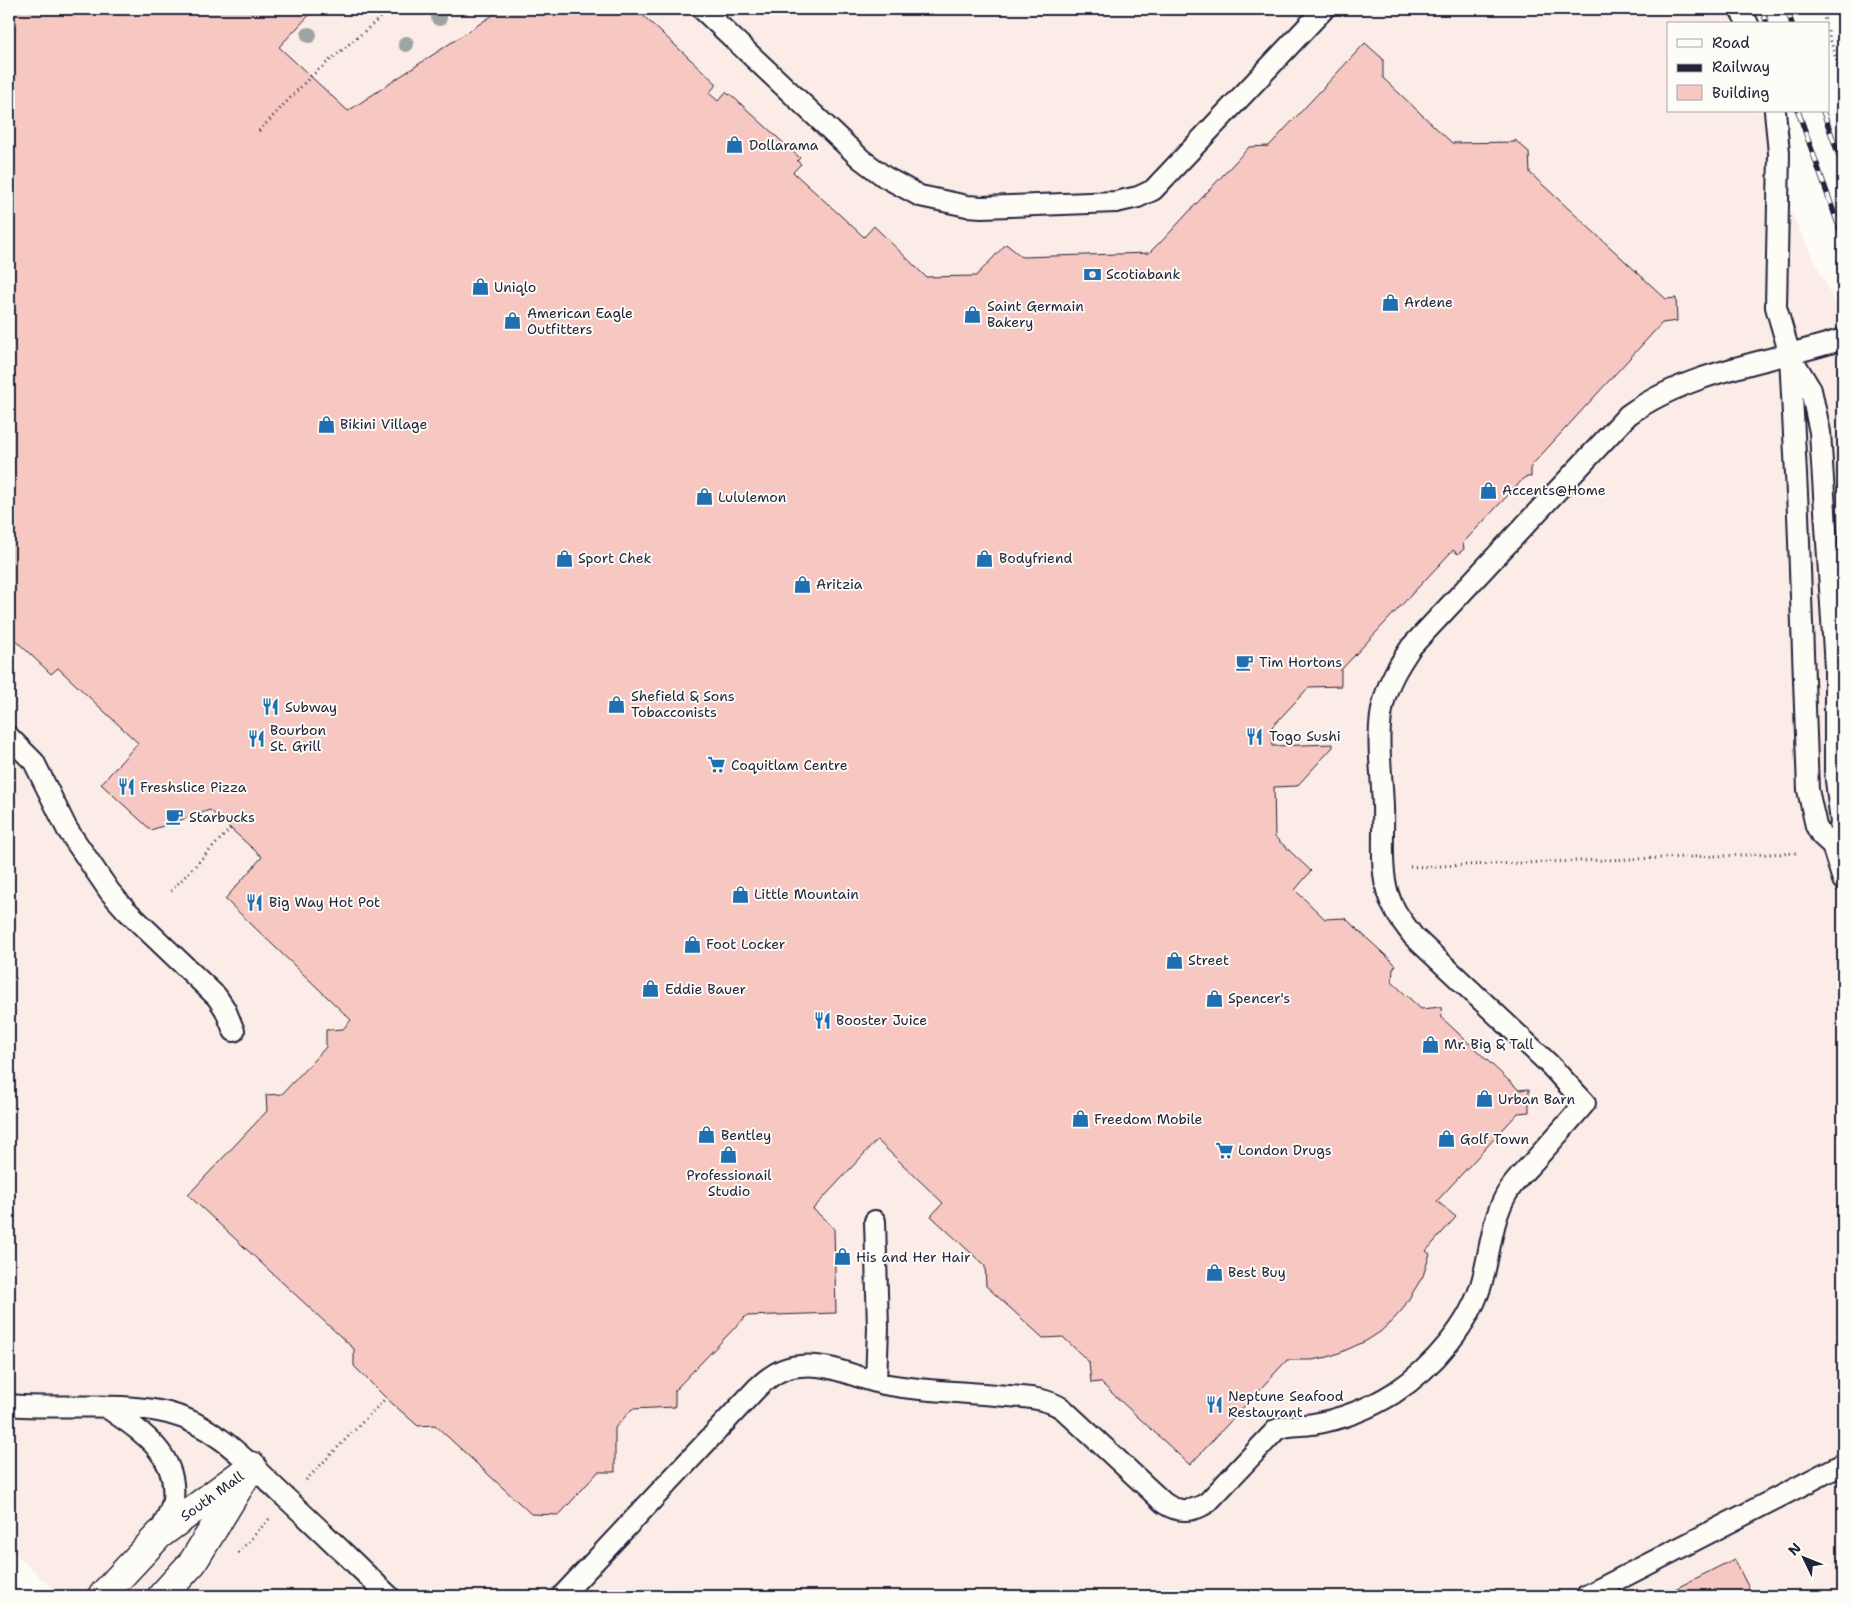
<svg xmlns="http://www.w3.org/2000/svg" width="1852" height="1605" viewBox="0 0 1852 1605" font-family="'Shantell Sans',sans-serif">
<rect width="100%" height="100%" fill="#fdfcf7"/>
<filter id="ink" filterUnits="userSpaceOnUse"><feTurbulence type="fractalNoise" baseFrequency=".02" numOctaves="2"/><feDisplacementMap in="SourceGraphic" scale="10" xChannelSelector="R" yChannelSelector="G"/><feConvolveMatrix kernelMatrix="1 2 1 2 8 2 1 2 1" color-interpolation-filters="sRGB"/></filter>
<g filter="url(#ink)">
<!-- built -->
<path fill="#fbece7" d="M 9,9 L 1740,9 L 1748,24 L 1668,24 L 1668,111 L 1775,111 L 1779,187 L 1843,320 L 1843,1596 L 61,1596 L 9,1549 Z"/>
<!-- building -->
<path fill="#f7c7c1" stroke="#22223b" d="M 9,9 L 315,9 L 279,47 L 348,111 L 502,9 L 636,9 L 717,84 L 709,93 L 718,101 L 726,92 L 729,95 L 730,94 L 800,158 L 797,161 L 801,164 L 793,172 L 864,237 L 874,226 L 926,277 L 976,276 L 1006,244 L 1022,257 L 1149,253 L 1159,243 L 1160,243 L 1249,147 L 1269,146 L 1365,43 L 1383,59 L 1383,78 L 1452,143 L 1515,142 L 1515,140 L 1529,152 L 1530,173 L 1666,299 L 1676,298 L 1677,321 L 1662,323 L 1531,466 L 1531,477 L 1525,477 L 1463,543 L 1464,549 L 1458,554 L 1453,550 L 1341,670 L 1341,686 L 1309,687 L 1271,728 L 1272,746 L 1333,744 L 1333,747 L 1297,786 L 1274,787 L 1275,837 L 1311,871 L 1295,890 L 1325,919 L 1345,918 L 1396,965 L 1393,969 L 1392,982 L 1421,1009 L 1441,1007 L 1442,1018 L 1519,1090 L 1529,1089 L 1529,1112 L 1518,1113 L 1437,1201 L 1456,1217 L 1426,1251 L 1430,1254 L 1423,1276 L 1402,1310 L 1392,1321 L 1380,1332 L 1366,1341 L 1344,1351 L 1328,1357 L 1312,1360 L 1287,1360 L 1190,1465 L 1100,1382 L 1091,1383 L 1089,1362 L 1063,1337 L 1043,1338 L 986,1286 L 985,1266 L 931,1216 L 943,1203 L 877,1140 L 813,1209 L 834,1228 L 836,1313 L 746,1316 L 675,1390 L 675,1407 L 632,1409 L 615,1428 L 615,1472 L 598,1472 L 559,1515 L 531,1514 L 435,1425 L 418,1426 L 386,1398 L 354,1366 L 354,1349 L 188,1195 L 267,1111 L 266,1095 L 282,1094 L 326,1047 L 326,1030 L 343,1029 L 351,1020 L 225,899 L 262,857 L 210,810 L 151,830 L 101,784 L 138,743 L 58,668 L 51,674 L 9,634 Z
M 1734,1559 L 1753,1596 L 1661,1596 Z"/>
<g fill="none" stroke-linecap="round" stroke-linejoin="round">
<defs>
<path id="service" d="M 702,9 L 861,159 L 885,177 L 920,196 L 967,206 L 982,207 L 1116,202 L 1138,197 L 1153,190 L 1324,9
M 1740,9 L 1748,24
M 1775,111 L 1779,153 L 1776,307 L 1790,355 L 1798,514 L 1808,790 L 1816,826 L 1821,835 L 1832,845 L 1843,880
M 1791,357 L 1811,390 L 1820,432 L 1835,667 L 1835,771 L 1841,823 L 1839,834 L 1832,845
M 9,737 L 34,762 L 67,829 L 110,892 L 126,910 L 217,997 L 225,1009 L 234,1031
M 875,1221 L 878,1328 L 876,1382
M 9,1405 C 60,1410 120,1401 168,1413 C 217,1425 252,1467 287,1499 C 322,1531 355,1564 389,1596
M 106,1407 C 139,1430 178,1453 173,1499 C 172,1510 163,1524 159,1535
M 562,1596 L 757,1388 C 770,1376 782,1367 800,1366 C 830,1362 860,1380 889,1385 C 924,1391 960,1392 996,1395 C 1018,1397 1044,1396 1063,1409 L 1164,1503 C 1178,1513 1194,1512 1208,1502 L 1276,1430 C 1287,1424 1301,1426 1313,1424 C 1342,1419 1370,1408 1394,1393 C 1432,1368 1472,1323 1483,1278 C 1490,1251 1492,1220 1506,1195 C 1513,1182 1525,1171 1535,1160 C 1552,1141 1569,1122 1585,1103 L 1549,1064 L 1413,936 C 1403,922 1393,911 1388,894 C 1380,868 1384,834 1383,807 C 1382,772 1375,734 1384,701 C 1389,680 1400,664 1411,647 L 1628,415 C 1690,370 1772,362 1843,339
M 1586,1596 L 1843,1464"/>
<path id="minor" d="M 102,1596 L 159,1535 L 252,1466
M 162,1596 L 193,1562 L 245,1477"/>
</defs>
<!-- service casing -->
<use href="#service" stroke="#22223b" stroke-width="24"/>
<!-- minor casing -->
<use href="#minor" stroke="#22223b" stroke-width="31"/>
<!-- path -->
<path stroke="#22223b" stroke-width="3" stroke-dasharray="1 4" stroke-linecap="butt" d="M 1822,9 L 1826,24
M 1828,31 L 1843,83
M 259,131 L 311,76 L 391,9
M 1410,867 L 1799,853
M 171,891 L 231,828
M 306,1480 L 386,1398
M 238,1553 L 269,1519"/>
<!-- service -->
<use href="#service" stroke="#fdfcf7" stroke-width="20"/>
<!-- minor -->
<use href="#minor" stroke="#fdfcf7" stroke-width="28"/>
<defs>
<path id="rail" d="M 1762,9 L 1767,24
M 1787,9 L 1792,24
M 1798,111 L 1843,238
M 1823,111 L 1843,167"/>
</defs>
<!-- rail casing -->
<use href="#rail" stroke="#22223b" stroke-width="5.5"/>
<!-- rail -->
<use href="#rail" stroke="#fdfcf7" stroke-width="4" stroke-dasharray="11" stroke-linecap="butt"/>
</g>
<!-- trees -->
<g fill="#9da5a3">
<circle cx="439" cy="18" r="8"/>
<circle cx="309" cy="35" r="8"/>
<circle cx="406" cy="44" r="8"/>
</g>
</g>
<!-- icons -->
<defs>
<symbol id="shop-bare" viewBox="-9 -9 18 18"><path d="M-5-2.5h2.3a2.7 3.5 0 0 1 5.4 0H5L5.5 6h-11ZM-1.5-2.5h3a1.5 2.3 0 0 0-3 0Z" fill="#1f6fb2" stroke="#fdfcf7" stroke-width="2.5" paint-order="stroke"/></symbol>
<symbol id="bank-bare" viewBox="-9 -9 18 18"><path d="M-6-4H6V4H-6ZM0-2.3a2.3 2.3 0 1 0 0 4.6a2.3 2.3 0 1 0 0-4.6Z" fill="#1f6fb2" stroke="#fdfcf7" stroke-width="2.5" paint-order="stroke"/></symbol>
<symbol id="cafe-bare" viewBox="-9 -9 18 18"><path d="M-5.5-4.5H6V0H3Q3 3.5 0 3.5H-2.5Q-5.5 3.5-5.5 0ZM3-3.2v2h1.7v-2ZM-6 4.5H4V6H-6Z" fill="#1f6fb2" stroke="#fdfcf7" stroke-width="2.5" paint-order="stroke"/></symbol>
<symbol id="restaurant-bare" viewBox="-9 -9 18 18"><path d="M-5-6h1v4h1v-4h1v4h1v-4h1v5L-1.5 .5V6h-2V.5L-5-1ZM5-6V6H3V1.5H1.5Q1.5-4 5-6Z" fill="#1f6fb2" stroke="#fdfcf7" stroke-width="2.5" paint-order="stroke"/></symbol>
<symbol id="supermarket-bare" viewBox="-9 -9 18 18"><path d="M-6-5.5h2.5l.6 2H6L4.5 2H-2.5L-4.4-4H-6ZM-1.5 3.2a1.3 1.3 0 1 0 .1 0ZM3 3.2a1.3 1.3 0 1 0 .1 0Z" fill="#1f6fb2" stroke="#fdfcf7" stroke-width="2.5" paint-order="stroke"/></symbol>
</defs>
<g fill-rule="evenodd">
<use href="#shop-bare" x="722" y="132" width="25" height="25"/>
<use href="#bank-bare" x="1080" y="262" width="25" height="25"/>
<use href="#shop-bare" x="468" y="274" width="25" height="25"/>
<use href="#shop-bare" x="1378" y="290" width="25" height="25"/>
<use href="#shop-bare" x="960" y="302" width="25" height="25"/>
<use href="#shop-bare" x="500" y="308" width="25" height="25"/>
<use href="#shop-bare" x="314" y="412" width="25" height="25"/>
<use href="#shop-bare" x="1476" y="478" width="25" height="25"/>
<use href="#shop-bare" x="692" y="484" width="25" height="25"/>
<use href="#shop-bare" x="552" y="546" width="25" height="25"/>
<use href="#shop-bare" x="972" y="546" width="25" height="25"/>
<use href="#shop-bare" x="790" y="572" width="25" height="25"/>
<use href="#cafe-bare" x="1232" y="650" width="25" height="25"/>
<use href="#shop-bare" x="604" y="692" width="25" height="25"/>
<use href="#restaurant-bare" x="258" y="694" width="25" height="25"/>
<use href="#restaurant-bare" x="1242" y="724" width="25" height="25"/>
<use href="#restaurant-bare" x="244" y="726" width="25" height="25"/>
<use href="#supermarket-bare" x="704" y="752" width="25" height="25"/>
<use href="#restaurant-bare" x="114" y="774" width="25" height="25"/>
<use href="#cafe-bare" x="162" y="804" width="25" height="25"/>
<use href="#shop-bare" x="728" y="882" width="25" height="25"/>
<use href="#restaurant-bare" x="242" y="890" width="25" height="25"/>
<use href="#shop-bare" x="680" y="932" width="25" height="25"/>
<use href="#shop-bare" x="1162" y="948" width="25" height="25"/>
<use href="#shop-bare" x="638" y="976" width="25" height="25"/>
<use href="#shop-bare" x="1202" y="986" width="25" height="25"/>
<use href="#restaurant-bare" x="810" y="1008" width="25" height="25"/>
<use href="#shop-bare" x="1418" y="1032" width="25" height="25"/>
<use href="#shop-bare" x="1472" y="1086" width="25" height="25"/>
<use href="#shop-bare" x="1068" y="1106" width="25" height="25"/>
<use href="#shop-bare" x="694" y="1122" width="25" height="25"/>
<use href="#shop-bare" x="1434" y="1126" width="25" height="25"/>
<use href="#supermarket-bare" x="1212" y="1138" width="25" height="25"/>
<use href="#shop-bare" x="716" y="1142" width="25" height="25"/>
<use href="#shop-bare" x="830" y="1244" width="25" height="25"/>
<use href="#shop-bare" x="1202" y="1260" width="25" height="25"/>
<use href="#restaurant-bare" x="1202" y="1392" width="25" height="25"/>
</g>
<g text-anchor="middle" stroke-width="4" stroke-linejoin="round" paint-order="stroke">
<!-- poi labels -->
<g font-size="14" fill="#22223b" stroke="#fdfcf7" text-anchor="start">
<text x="749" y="150">Dollarama</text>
<text x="1106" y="279">Scotiabank</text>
<text x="494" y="292">Uniqlo</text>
<text x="1404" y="307">Ardene</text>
<text x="987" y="311">Saint Germain<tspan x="987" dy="16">Bakery</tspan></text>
<text x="527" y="318">American Eagle<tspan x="527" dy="16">Outfitters</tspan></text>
<text x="340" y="429">Bikini Village</text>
<text x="1502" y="495">Accents@Home</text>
<text x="718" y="502">Lululemon</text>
<text x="578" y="563">Sport Chek</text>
<text x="999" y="563">Bodyfriend</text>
<text x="816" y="589">Aritzia</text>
<text x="1259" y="667">Tim Hortons</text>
<text x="631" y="701">Shefield &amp; Sons<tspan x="631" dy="16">Tobacconists</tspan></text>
<text x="285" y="712">Subway</text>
<text x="270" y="735">Bourbon<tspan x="270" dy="16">St. Grill</tspan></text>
<text x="1269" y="741">Togo Sushi</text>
<text x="731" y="770">Coquitlam Centre</text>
<text x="140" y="792">Freshslice Pizza</text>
<text x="189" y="822">Starbucks</text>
<text x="754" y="899">Little Mountain</text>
<text x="269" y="907">Big Way Hot Pot</text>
<text x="706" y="949">Foot Locker</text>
<text x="1188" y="965">Street</text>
<text x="665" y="994">Eddie Bauer</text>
<text x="1228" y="1003">Spencer's</text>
<text x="836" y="1025">Booster Juice</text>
<text x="1444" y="1049">Mr. Big &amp; Tall</text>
<text x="1498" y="1104">Urban Barn</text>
<text x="1094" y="1124">Freedom Mobile</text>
<text x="721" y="1140">Bentley</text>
<text x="1460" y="1144">Golf Town</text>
<text x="1238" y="1155">London Drugs</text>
<text x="729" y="1180" text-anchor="middle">Professionail<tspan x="729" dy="16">Studio</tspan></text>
<text x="856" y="1262">His and Her Hair</text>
<text x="1228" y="1277">Best Buy</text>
<text x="1228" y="1401">Neptune Seafood<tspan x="1228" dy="16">Restaurant</tspan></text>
</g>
<!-- street labels -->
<g font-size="14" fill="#22223b" stroke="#fdfcf7">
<text transform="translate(212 1496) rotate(-36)" y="5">South Mall</text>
</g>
</g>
<!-- margin -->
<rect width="1852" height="1605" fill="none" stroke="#fdfcf7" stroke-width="30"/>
<rect x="15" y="15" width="1822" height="1575" fill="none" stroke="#22223b" stroke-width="2" filter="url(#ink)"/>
<!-- legend -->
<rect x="1667" y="22" width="162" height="90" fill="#fdfcf7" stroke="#a5a5ac"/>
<rect x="1677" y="39" width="25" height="8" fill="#fdfcf7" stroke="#a5a5ac"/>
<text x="1712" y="48" font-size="15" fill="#22223b">Road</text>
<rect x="1677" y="64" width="25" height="8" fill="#22223b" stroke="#a5a5ac"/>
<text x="1712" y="72" font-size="15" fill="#22223b">Railway</text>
<rect x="1677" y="85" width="25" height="15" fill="#f7c7c1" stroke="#a5a5ac"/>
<text x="1712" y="98" font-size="15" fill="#22223b">Building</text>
<!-- north arrow -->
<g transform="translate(1804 1558) rotate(313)" stroke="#fdfcf7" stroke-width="4" paint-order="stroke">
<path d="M0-4L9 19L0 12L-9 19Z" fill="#22223b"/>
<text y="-8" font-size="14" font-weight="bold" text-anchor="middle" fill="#22223b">N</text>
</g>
</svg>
